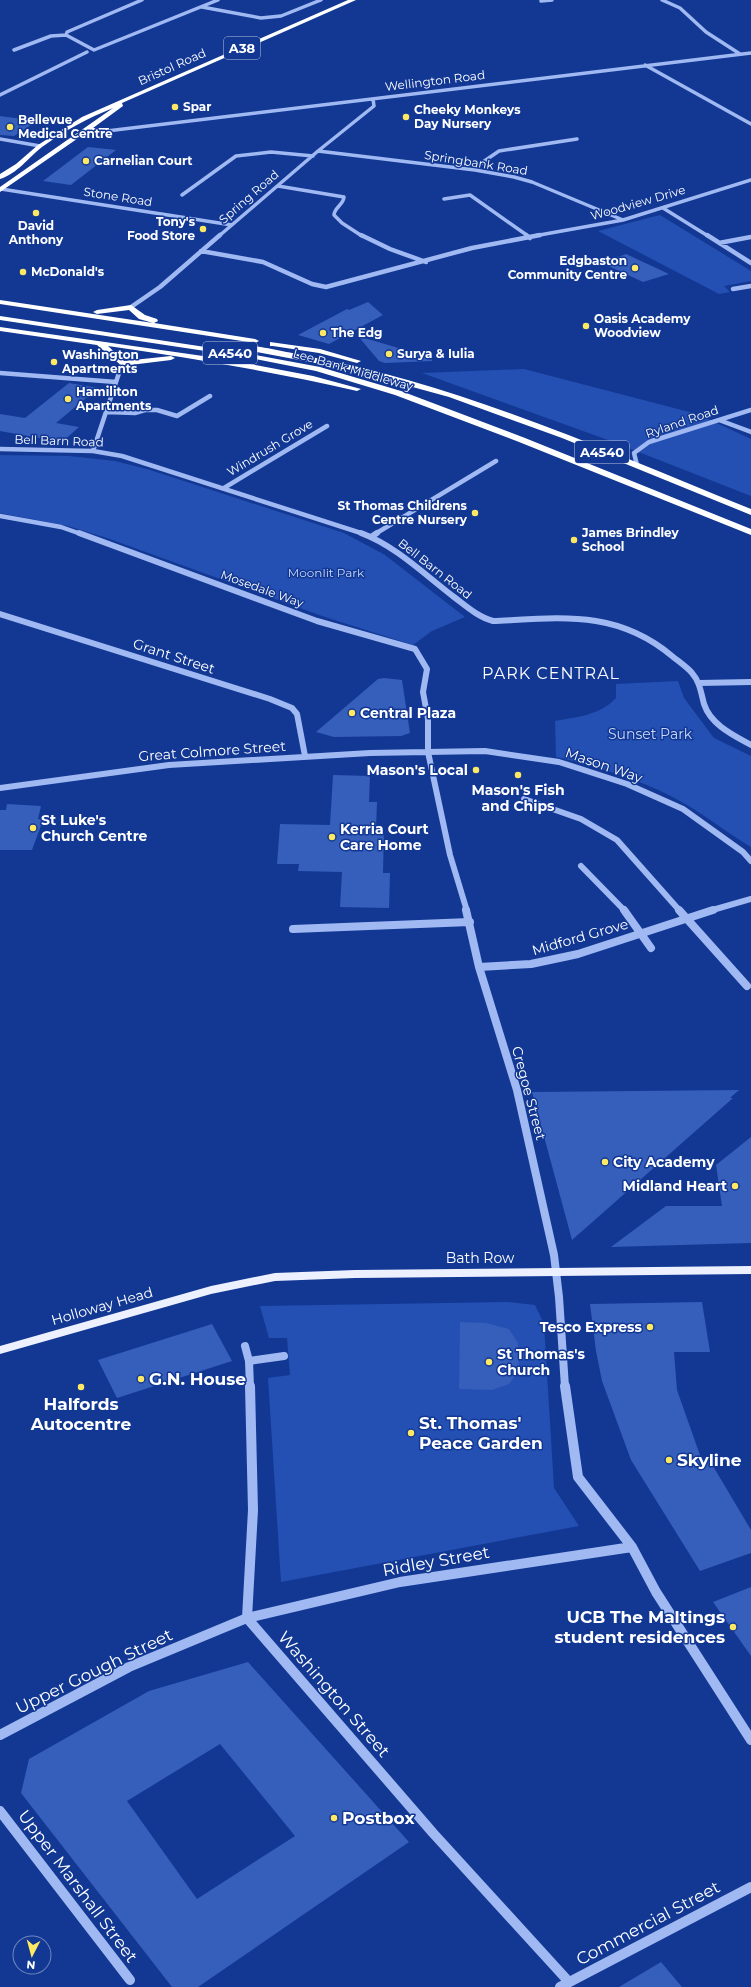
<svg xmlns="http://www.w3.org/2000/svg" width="751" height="1987" viewBox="0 0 751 1987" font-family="Montserrat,sans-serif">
<rect width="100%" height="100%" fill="#123894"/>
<!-- green -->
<path fill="#2450b3" d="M 660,215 L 751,271 L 751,281 L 724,286 L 730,292 L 719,294 L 598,231 Z
M 524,369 L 697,414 L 751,439 L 751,496 L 608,440 L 422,373 Z
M 0,455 L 69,456 L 115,461 L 150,470 L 344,533 L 385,555 L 465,617 L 432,631 L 413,645 L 322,616 L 107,538 L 68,526 L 0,513 Z
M 678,681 L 684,698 L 714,738 L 751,756 L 751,847 C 729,834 709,818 687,805 C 649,782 600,767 556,757 L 555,721 C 578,717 600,715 616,698 L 616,684 Z
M 508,1302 L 535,1305 L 544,1324 L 554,1488 L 579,1526 L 281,1582 L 268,1378 L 290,1375 L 287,1338 L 269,1338 L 260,1306 Z"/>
<!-- building -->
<path fill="#365ebb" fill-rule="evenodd" d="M 0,116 L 37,121 L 14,136 L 0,135 Z
M 88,147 L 116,150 L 71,185 L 43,181 Z
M 626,254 L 669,274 L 643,282 L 602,263 Z
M 368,302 L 383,315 L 329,344 L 298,335 L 347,309 L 349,310 Z
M 358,336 L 432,358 L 432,361 L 385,363 L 379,361 Z
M 69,383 L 98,388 L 56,423 L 79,427 L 62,442 L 0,431 L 0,414 L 25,418 Z
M 384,678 L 402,680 L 410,733 L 401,736 L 334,737 L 316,732 L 378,679 Z
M 333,775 L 370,776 L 369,802 L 377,802 L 376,829 L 384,829 L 383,873 L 390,873 L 389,908 L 340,907 L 342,872 L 298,871 L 299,864 L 277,864 L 280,824 L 330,825 Z
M 7,804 L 41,806 L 38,819 L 43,820 L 32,850 L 0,850 L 0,810 L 6,810 Z
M 739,1090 L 730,1098 L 733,1098 L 572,1240 L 532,1092 Z
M 751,1137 L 751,1243 L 611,1247 L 666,1206 L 722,1206 L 716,1165 Z
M 702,1302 L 710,1352 L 674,1352 L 677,1390 L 701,1458 L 710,1461 L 751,1530 L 751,1553 L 700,1571 L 631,1460 L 602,1381 L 596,1351 L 590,1304 Z
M 460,1322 L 486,1323 L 509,1329 L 518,1343 L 519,1371 L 509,1384 L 492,1390 L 459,1389 Z
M 212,1324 L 232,1361 L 117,1398 L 98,1360 Z
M 751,1587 L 751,1656 L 713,1602 Z
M 248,1662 L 409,1842 L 198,1987 L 172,1987 L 21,1793 L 29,1759 L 149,1691 ZM 220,1744 L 295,1836 L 197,1899 L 127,1801 Z
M 661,1962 L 682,1987 L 619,1987 Z"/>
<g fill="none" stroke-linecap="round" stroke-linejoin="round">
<!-- minor-far4 -->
<path stroke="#a0b9f2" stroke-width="3.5" d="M 142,0 L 67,32 L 66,35 L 94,50 L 218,0
M 662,0 L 680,8 L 706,32 L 740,54
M 541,1 L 552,0
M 202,7 L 261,18 L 281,16 L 321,0
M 14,50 L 51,36 L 66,35
M 645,65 L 751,124
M 0,95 L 87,52
M 82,134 L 751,53
M 0,139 L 40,146
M 318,151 L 475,170 L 514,177 L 532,182 L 623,220
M 475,170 L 480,164 L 499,151 L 577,139
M 278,186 L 344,197 C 344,204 334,208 334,215 L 342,223 L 362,236
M 1,189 L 232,225
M 182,195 L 236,156 L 271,152 L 313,156
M 444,199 L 470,195 L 528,236
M 663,208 L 708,236
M 219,236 L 318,151 L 374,106 L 373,99
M 534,236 L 623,220 L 751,180"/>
<!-- minor-far3 -->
<path stroke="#a0b9f2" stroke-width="4.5" d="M 361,235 L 390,249 L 426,262
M 526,235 L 530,238
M 707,235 L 751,263
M 719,243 L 751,237
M 201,251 L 263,262 L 312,284 L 326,287 L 472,248 L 540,235
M 733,289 L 751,286
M 131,307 L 160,287 L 220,235
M 0,373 L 116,382
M 106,412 L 135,413 L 145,410 L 157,410 L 177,416 L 210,396
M 719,420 L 751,432
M 0,449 L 93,451 L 122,456 L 364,534
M 93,451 L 122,364
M 637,465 L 634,453 L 649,442 L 751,410
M 224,488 L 327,426
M 0,516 L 61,527 L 81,534
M 375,534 L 496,461"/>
<!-- minor-far2 -->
<path stroke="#a0b9f2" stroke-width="6" d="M 79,533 L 317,621 L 415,649 L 427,669 L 423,692 L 428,719 L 428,752 L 450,855 L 467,911
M 361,533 C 396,546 425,575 454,597 C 466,606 478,617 493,621 C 560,618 616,609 672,656 C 678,661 687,667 692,673 C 700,682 701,693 704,704 C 711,725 733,735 751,745
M 371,537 L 377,533
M 0,614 L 270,699 L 292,708 L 297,714 L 305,756
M 699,683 L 751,682
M 0,788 L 169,765 L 370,753 L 485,751 L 559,762 L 627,784 L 683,809 L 743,852 L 751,861
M 524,799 L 581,819 L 617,840 L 680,911
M 581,866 L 625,911
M 709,911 L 751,899"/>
<!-- minor-far1 -->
<path stroke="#a0b9f2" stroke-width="8" d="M 466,910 L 479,967 L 517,1090 L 554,1255 L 559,1297 L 565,1387
M 624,910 L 651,948
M 679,910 L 747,986
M 293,929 L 470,922
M 479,967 L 531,964 L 578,954 L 713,910
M 245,1346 L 249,1361 L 250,1387
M 249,1361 L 284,1356"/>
<!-- minor -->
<path stroke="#a0b9f2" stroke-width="10" d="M 250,1386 L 253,1510 L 247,1618 L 433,1833 L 569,1982
M 565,1386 L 578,1477 L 632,1547 L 656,1592 L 751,1740
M 0,1735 L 129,1667 L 247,1618 L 400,1582 L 632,1547
M 0,1811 L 130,1980
M 560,1987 L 751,1887"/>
<!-- major -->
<path fill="#ecf0ff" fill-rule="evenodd" d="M 751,1266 L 751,1274 L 355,1278 L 275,1281 L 211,1294 L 0,1354 L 0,1346 L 211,1286 L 275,1273 L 355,1270 Z"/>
<!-- highway -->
<path fill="#fff" fill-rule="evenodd" d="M 348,0 L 356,0 L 122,103 L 123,106 L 93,128 L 109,128 L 109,130 L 87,132 L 0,192 L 0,187 L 113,108 C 88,118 64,131 42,147 C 29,157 17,174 0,179 L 0,174 L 16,164 L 38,145 L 82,117 Z
M 0,300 L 153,323 L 139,319 L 129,310 L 97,314 L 93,312 L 97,310 L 131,305 L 145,315 L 157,319 L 158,321 L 154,323 L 255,339 L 259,341 L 255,343 L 0,304 Z
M 0,316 L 245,353 L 320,367 L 401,391 L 525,438 L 751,529 L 751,535 L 519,442 L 395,395 L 316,371 L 245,357 L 0,320 Z
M 0,327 L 224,359 L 313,376 L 361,389 L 357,391 C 275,372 192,358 108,346 L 124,361 L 171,356 L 175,358 L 171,360 L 122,366 L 97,345 L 0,331 Z
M 270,342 L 320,349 L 361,361 L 357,363 L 319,353 L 273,346 L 270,346 Z
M 237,345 C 248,343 292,353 306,356 C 462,385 605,450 751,509 L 751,515 L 562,438 L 449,397 L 347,369 L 240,349 L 236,347 Z"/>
</g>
<!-- markers -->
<g fill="#ffe962" stroke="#123894" stroke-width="1.5">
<circle cx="175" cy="107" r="4"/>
<circle cx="406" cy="117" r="4"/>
<circle cx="10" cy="127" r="4"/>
<circle cx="86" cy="161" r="4"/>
<circle cx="36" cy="213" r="4"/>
<circle cx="203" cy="229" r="4"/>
<circle cx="635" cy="268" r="4"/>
<circle cx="23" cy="272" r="4"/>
<circle cx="586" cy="326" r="4"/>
<circle cx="323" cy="333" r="4"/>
<circle cx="389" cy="354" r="4"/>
<circle cx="54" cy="362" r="4"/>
<circle cx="68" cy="399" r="4"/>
<circle cx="475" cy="513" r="4"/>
<circle cx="574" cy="540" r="4"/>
<circle cx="352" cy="713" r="4"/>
<circle cx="476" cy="770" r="4"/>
<circle cx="518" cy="775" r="4"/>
<circle cx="33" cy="828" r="4"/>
<circle cx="332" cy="837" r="4"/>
<circle cx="605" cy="1162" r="4"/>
<circle cx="735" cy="1186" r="4"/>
<circle cx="650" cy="1327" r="4"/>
<circle cx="489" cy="1362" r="4"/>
<circle cx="141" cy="1379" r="4"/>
<circle cx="81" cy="1387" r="4"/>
<circle cx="411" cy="1433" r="4"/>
<circle cx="669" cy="1460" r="4"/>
<circle cx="733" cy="1627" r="4"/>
<circle cx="334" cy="1818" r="4"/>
</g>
<g text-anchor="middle" stroke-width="3" stroke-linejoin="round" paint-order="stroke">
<!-- far-street labels -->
<g font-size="12" fill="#fff" stroke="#123894">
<text transform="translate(172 67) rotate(-24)" y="4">Bristol Road</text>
<text transform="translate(435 81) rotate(-7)" y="4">Wellington Road</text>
<text transform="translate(476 163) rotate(9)" y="4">Springbank Road</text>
<text transform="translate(118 197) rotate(9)" y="4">Stone Road</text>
<text transform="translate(249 197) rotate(-41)" y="4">Spring Road</text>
<text transform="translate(638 203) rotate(-16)" y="4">Woodview Drive</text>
<text transform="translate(353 370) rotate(16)" y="4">Lee Bank Middleway</text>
<text transform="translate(682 422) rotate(-19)" y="4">Ryland Road</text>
<text transform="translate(59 441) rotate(2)" y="4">Bell Barn Road</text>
<text transform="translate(270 448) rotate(-31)" y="4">Windrush Grove</text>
<text transform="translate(435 569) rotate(38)" y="4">Bell Barn Road</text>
<text transform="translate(262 589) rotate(20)" y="4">Mosedale Way</text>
</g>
<!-- far-poi labels -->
<g font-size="12" font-weight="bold" fill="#fff" stroke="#123894" text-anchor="start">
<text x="183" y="111">Spar</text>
<text x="414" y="114">Cheeky Monkeys<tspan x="414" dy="14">Day Nursery</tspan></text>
<text x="18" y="124">Bellevue<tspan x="18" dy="14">Medical Centre</tspan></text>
<text x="94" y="165">Carnelian Court</text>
<text x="195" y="226" text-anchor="end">Tony's<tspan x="195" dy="14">Food Store</tspan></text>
<text x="36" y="230" text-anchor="middle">David<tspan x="36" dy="14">Anthony</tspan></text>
<text x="627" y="265" text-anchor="end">Edgbaston<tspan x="627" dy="14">Community Centre</tspan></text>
<text x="31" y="276">McDonald's</text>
<text x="594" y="323">Oasis Academy<tspan x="594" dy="14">Woodview</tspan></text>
<text x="331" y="337">The Edg</text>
<text x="397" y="358">Surya &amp; Iulia</text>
<text x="62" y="359">Washington<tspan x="62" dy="14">Apartments</tspan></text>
<text x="76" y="396">Hamiliton<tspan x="76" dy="14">Apartments</tspan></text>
<text x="467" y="510" text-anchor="end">St Thomas Childrens<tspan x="467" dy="14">Centre Nursery</tspan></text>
<text x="582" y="537">James Brindley<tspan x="582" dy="14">School</tspan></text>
</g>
<!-- far-park labels -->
<g font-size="12" fill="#c8d8fd" stroke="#123894">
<text x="326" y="577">Moonlit Park</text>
</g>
<!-- shield labels -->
<g fill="#123894" stroke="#b8c3df" stroke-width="1">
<rect x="224" y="37" width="36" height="22" rx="3"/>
<rect x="203" y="342" width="54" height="22" rx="3"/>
<rect x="575" y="441" width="54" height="22" rx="3"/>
</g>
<g font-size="13" font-weight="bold" fill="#fff">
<text x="242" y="53">A38</text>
<text x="230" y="358">A4540</text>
<text x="602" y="457">A4540</text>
</g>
<!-- street labels -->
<g font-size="14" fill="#fff" stroke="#123894">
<text transform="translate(174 656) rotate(18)" y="5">Grant Street</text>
<text transform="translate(212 751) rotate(-4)" y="5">Great Colmore Street</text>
<text transform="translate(604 765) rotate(19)" y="5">Mason Way</text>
<text transform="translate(580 937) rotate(-16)" y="5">Midford Grove</text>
<text transform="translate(529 1093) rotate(75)" y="5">Cregoe Street</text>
<text x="480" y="1263">Bath Row</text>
<text transform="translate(102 1306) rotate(-16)" y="5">Holloway Head</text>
</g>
<!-- poi labels -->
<g font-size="14" font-weight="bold" fill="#fff" stroke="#123894" text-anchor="start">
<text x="360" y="718">Central Plaza</text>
<text x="468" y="775" text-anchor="end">Mason's Local</text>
<text x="518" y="795" text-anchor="middle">Mason's Fish<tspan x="518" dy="16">and Chips</tspan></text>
<text x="41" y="825">St Luke's<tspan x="41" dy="16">Church Centre</tspan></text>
<text x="340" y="834">Kerria Court<tspan x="340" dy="16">Care Home</tspan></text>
<text x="613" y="1167">City Academy</text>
<text x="727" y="1191" text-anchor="end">Midland Heart</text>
<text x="642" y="1332" text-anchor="end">Tesco Express</text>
<text x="497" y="1359">St Thomas's<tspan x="497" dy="16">Church</tspan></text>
</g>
<!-- park labels -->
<g font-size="14" fill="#c8d8fd" stroke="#123894">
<text x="650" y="739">Sunset Park</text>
</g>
<!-- quarter labels -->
<g font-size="16" letter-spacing="1" fill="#fff" stroke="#123894">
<text x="551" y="679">PARK CENTRAL</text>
</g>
<!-- near-poi labels -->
<g font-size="17" font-weight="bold" fill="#fff" stroke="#123894" text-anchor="start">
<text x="149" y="1385">G.N. House</text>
<text x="81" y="1410" text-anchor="middle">Halfords<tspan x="81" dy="20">Autocentre</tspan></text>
<text x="419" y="1429">St. Thomas'<tspan x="419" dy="20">Peace Garden</tspan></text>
<text x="677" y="1466">Skyline</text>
<text x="725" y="1623" text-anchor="end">UCB The Maltings<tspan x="725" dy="20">student residences</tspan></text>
<text x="342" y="1824">Postbox</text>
</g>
<!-- near-street labels -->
<g font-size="17" fill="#fff" stroke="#123894">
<text transform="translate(436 1561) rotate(-10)" y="6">Ridley Street</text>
<text transform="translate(94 1671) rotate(-26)" y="6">Upper Gough Street</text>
<text transform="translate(334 1694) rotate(49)" y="6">Washington Street</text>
<text transform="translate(78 1886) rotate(53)" y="6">Upper Marshall Street</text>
<text transform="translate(648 1923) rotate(-28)" y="6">Commercial Street</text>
</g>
</g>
<!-- north arrow -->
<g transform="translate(32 1955) rotate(186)"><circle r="19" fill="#123894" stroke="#7188bf"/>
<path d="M0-3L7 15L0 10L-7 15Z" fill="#ffe962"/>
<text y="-6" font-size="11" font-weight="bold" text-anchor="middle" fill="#ffffff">N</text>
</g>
</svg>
